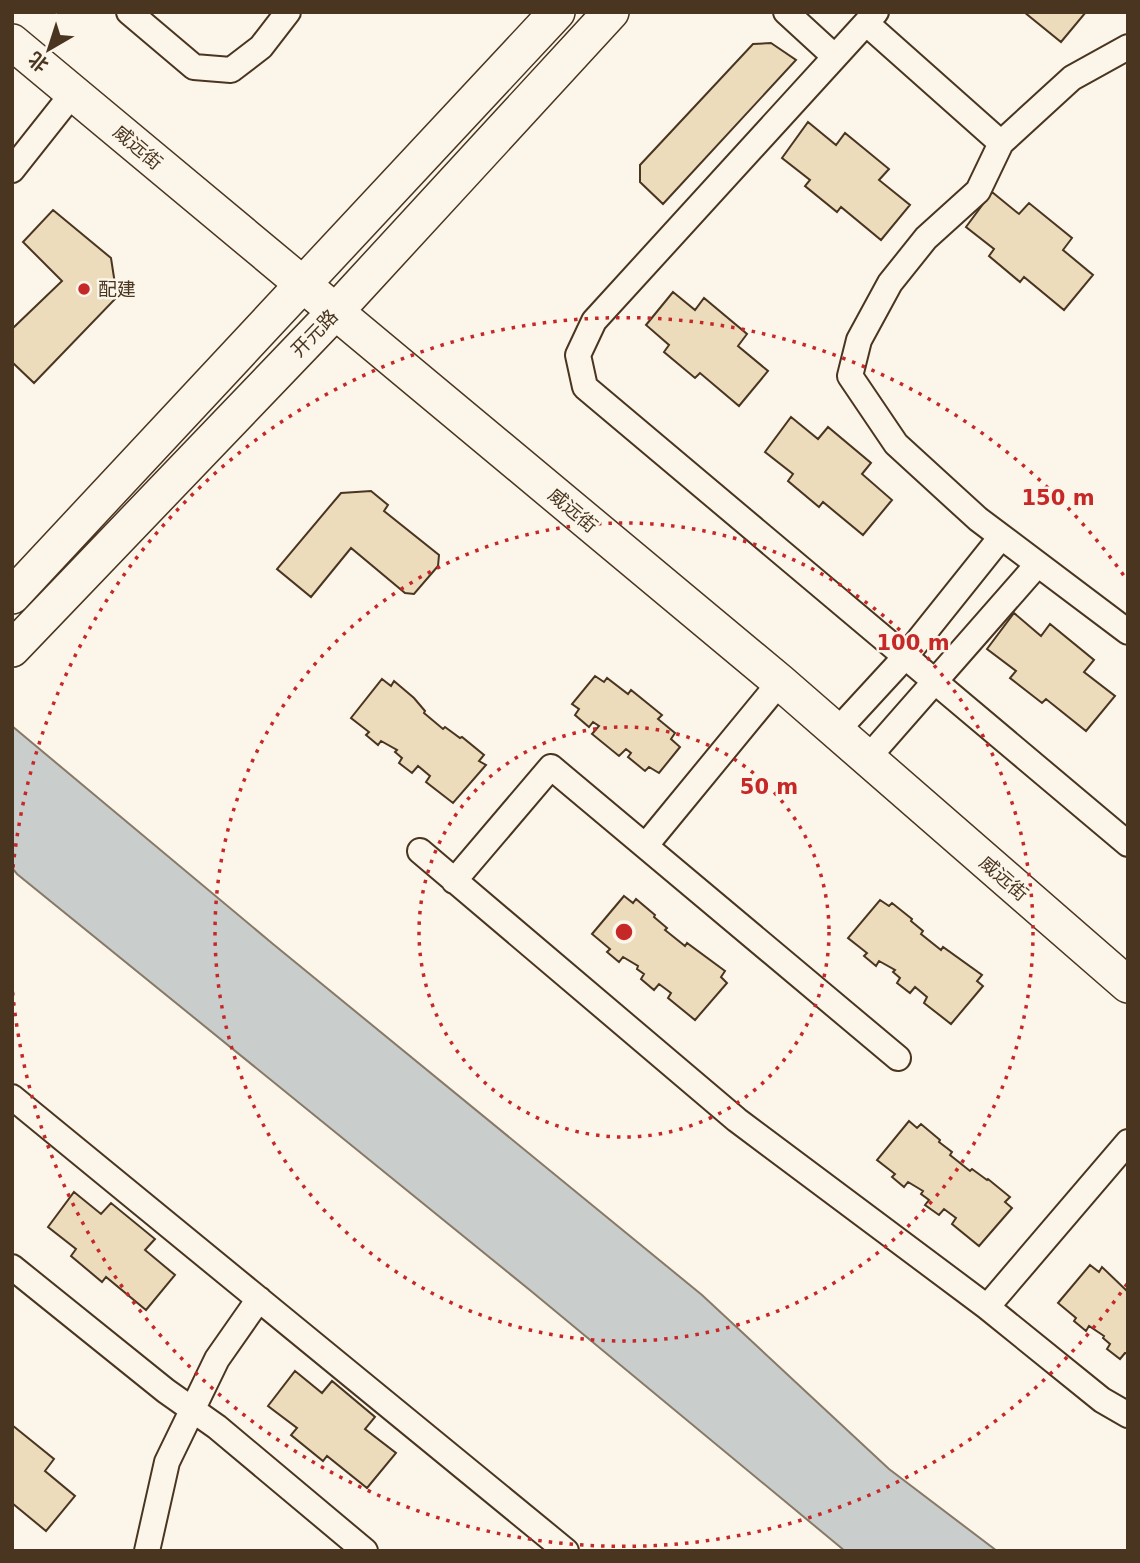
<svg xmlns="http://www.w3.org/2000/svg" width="1140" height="1563" viewBox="0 0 1140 1563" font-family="'DejaVu Sans','Noto Sans SC',sans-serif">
<rect width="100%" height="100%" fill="#fbf6e9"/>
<!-- water -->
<path fill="#c9cecd" stroke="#887966" stroke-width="2" d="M 12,726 L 273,944 L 702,1295 L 889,1469 L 997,1551 L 845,1551 L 531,1291 L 17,874 L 12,868 Z"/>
<!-- building -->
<path fill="#ecdcbc" stroke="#4a3520" stroke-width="2" d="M 1024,12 L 1086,12 L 1061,42 Z
M 771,43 L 796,60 L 663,204 L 640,182 L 640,165 L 753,44 Z
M 808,122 L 836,145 L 845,133 L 889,169 L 879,180 L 910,205 L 881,240 L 841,207 L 837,212 L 805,186 L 810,180 L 782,158 Z
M 992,192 L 1019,214 L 1029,203 L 1072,238 L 1063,250 L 1093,275 L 1064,310 L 1024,277 L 1020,282 L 989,256 L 994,249 L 966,227 Z
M 53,210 L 111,258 L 117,297 L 34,383 L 12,362 L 12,329 L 62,281 L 23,242 Z
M 673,292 L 695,310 L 704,298 L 747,334 L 738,346 L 768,371 L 739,406 L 700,373 L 695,378 L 664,352 L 669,345 L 646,325 Z
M 791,417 L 818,439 L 828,427 L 871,463 L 862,474 L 892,500 L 863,535 L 823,502 L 819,507 L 788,481 L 793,474 L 765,452 Z
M 371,491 L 388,505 L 384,511 L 439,555 L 438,566 L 414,594 L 405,593 L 351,548 L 311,597 L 277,569 L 341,493 Z
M 1014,613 L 1041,636 L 1050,624 L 1094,660 L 1084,672 L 1115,696 L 1086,731 L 1046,699 L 1042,703 L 1010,678 L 1016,671 L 987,649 Z
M 595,676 L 604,682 L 607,678 L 628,694 L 631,690 L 662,715 L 658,719 L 675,733 L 671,739 L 680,747 L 659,773 L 649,767 L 645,771 L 628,757 L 631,753 L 626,749 L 619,756 L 592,734 L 599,726 L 593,722 L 589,727 L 575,715 L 579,709 L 572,704 Z
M 382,679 L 391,686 L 394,681 L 414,698 L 425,711 L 424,713 L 443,729 L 445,727 L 460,738 L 462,737 L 484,755 L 479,761 L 486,765 L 453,803 L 426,782 L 430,776 L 418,766 L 412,773 L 399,763 L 402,758 L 395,752 L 397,750 L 381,741 L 378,745 L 366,735 L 369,732 L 351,718 Z
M 624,896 L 633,903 L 636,899 L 655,915 L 654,917 L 667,928 L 665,930 L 685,946 L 687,943 L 725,971 L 721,977 L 727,983 L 695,1020 L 668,998 L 671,993 L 659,984 L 654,990 L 641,979 L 644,974 L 637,969 L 638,966 L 623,957 L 619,962 L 607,952 L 610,949 L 592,934 Z
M 880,900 L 889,906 L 892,903 L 912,919 L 911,921 L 923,931 L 921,934 L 941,950 L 943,947 L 982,975 L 977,981 L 983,986 L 951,1024 L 924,1003 L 927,997 L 915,987 L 910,993 L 897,983 L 900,978 L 893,972 L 895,970 L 879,961 L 876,966 L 864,956 L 867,953 L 848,938 Z
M 909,1121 L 917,1128 L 921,1124 L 940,1140 L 939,1142 L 952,1152 L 950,1155 L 970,1171 L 972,1169 L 987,1180 L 988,1179 L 1010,1197 L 1005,1202 L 1012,1208 L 979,1246 L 952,1224 L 956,1218 L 944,1209 L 939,1215 L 925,1205 L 929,1200 L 921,1194 L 923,1191 L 908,1182 L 904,1187 L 892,1177 L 895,1174 L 877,1160 Z
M 74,1192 L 101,1214 L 111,1203 L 155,1239 L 145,1250 L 175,1275 L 146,1310 L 106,1277 L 102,1282 L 71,1256 L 76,1249 L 48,1227 Z
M 1090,1265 L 1099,1272 L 1102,1267 L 1128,1292 L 1128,1354 L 1125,1353 L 1120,1359 L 1107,1349 L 1110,1344 L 1103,1338 L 1104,1336 L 1089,1326 L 1086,1331 L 1074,1321 L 1076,1318 L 1058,1303 Z
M 295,1371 L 322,1393 L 332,1381 L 375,1417 L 365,1429 L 396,1453 L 367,1488 L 327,1456 L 323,1461 L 291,1435 L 297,1428 L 268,1406 Z
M 12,1425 L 54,1459 L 45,1471 L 75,1496 L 46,1531 L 12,1503 Z"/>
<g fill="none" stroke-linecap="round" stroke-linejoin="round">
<defs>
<path id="street" d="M 129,12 L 194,67 L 231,70 L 261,47 L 288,12
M 786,12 L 835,57
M 876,12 L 594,321 L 578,355 L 585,387 L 1128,844
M 866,23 L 1001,143 L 978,191 L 926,238 L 890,283 L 859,340 L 850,376 L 896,444 L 978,519 L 1128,632
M 1001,143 L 1072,78 L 1128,47
M 12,170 L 73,93
M 836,732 L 905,657 L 1001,537
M 866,760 L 1037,565
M 646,845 L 780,682
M 420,851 L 737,1120 L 987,1307 L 1102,1400 L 1128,1415
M 454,881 L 551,767 L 898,1058
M 12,1097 L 566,1551
M 12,1267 L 166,1391 L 217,1427 L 365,1551
M 987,1307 L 1128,1142
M 147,1551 L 167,1462 L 217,1359 L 259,1299"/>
<path id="secondary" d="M 12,42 L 780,682 L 1128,985
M 12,596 L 557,12
M 12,649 L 335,312 L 611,12"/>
</defs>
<!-- street casing -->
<use href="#street" stroke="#4a3520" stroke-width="28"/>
<!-- secondary casing -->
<use href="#secondary" stroke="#4a3520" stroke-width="38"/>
<!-- street -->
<use href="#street" stroke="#fbf6e9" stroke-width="24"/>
<!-- secondary -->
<use href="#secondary" stroke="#fbf6e9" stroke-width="35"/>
</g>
<!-- distance rings -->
<g fill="none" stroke="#c62828" stroke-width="3.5" stroke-dasharray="3.5 7">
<circle cx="624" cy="932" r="205"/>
<circle cx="624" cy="932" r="409"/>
<path d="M1127 1284A614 614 0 0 1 12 986M12 878A614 614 0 0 1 1127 580"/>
</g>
<!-- markers -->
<circle fill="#c62828" stroke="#fbf6e9" stroke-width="2.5" cx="84" cy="289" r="7"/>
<g text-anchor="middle" stroke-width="5" stroke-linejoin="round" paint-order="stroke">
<!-- street labels -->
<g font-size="19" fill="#4a3520" stroke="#fbf6e9">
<text transform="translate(138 147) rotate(40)" y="7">威远街</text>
<text transform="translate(314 333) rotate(-46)" y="7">开元路</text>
<text transform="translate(573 510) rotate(40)" y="7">威远街</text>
<text transform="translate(1004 878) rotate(41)" y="7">威远街</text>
</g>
<!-- poi labels -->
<g font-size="19" fill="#4a3520" stroke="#fbf6e9" text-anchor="start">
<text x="98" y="296">配建</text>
</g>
</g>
<circle cx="624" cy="932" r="10" fill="#c62828" stroke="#fbf6e9" stroke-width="3.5"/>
<g font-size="21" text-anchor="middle" font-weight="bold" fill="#c62828" stroke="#fbf6e9" stroke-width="5" stroke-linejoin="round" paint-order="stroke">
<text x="1058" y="505">150 m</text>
<text x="913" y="650">100 m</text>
<text x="769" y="794">50 m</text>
</g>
<!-- border -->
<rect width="1140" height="1563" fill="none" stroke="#4a3520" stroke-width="28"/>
<!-- north arrow -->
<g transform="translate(49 49) rotate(219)" stroke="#fbf6e9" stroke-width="5" paint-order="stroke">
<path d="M0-5L12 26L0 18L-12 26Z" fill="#4a3520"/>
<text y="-10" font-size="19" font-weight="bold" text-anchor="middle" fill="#4a3520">北</text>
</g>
</svg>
